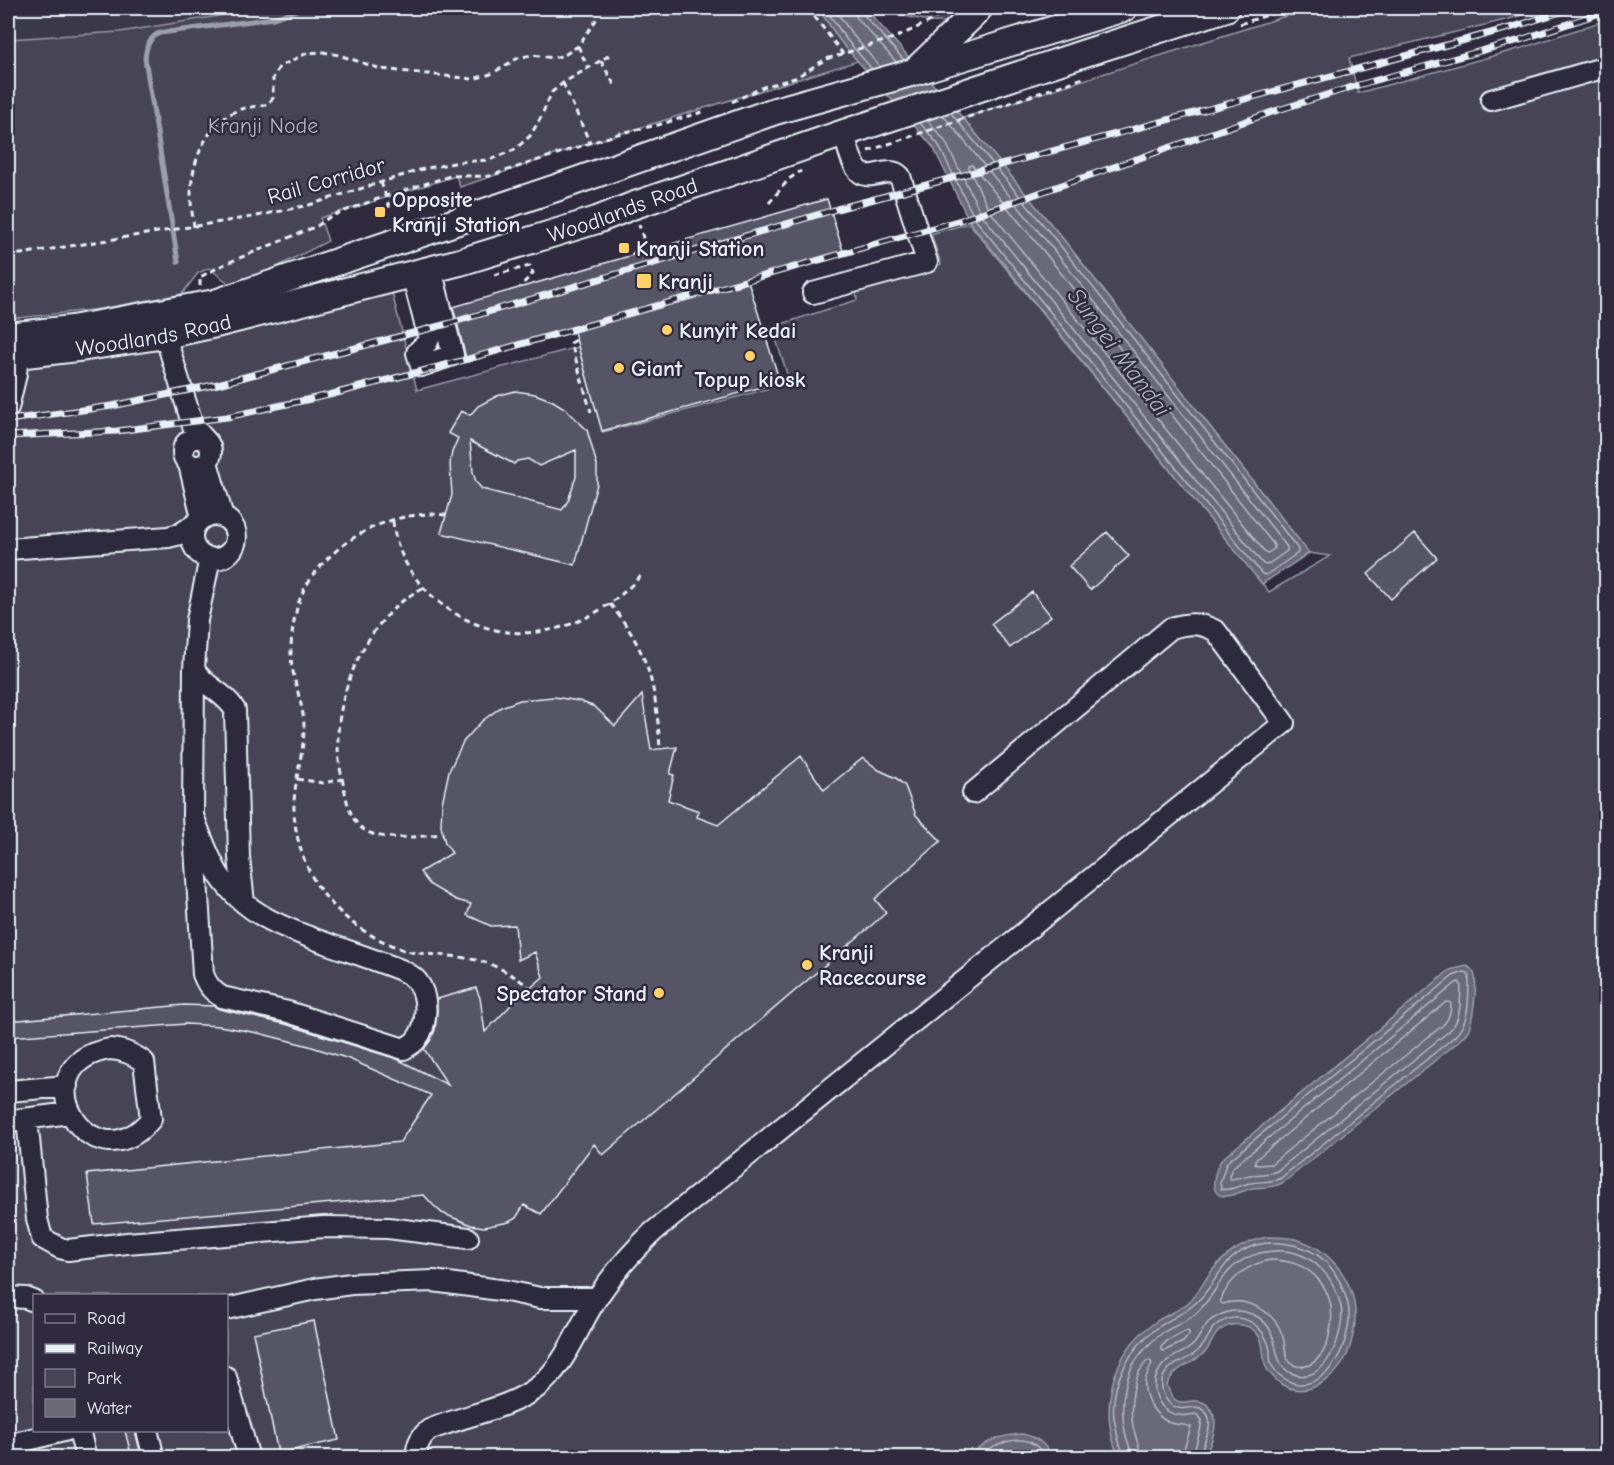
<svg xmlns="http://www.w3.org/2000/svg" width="1614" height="1465" viewBox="0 0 1614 1465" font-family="'Comic Neue',sans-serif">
<rect width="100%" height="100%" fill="#2f2a3d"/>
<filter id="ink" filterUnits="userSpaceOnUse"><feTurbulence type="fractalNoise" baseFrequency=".0167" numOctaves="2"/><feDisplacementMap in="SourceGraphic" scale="12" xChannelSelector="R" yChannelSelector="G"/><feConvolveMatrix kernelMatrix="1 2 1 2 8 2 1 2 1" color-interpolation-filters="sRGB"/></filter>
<g filter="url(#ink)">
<!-- built -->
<path fill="#3b3749" d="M 8,8 L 268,8 L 120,32 L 8,39 Z"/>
<!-- green -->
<path fill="#464455" stroke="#979aa6" stroke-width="1.5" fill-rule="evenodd" d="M 268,8 L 818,8 L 841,42 L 858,61 L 590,143 L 460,187 L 456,176 L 320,218 L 328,241 L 251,280 L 231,285 L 209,268 L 198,273 L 182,294 L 100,309 L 8,319 L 8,39 L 120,32 Z
M 865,8 L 961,8 L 950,22 L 934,22 Z
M 1311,8 L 1546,8 L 1509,19 L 1349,58 L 1358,93 L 1522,48 L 1606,20 L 1606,1457 L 8,1457 L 8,363 L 222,334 L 392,293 L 417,390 L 578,347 L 603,432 L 790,383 L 772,327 L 857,300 L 856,291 L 941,264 L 931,234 L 969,223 L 1269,592 L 1330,556 L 1309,553 L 1064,240 L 963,118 ZM 34,1296 L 226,1296 L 226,1430 L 34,1430 Z"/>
<!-- water -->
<path fill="#696978" stroke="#9c9fab" stroke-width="1.5" d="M 818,8 L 865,8 L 963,118 L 1064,240 L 1309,553 L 1262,584 L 970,222 L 933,147 L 841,42 Z
M 1467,966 C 1471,968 1472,969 1474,973 C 1478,982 1473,1021 1468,1031 C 1465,1035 1461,1038 1458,1042 L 1284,1182 C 1274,1188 1264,1187 1253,1188 C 1244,1190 1234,1196 1226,1196 C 1206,1197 1215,1168 1222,1159 L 1450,970 Z
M 1267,1237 C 1276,1237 1286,1237 1295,1239 C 1327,1247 1353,1277 1355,1311 C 1356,1325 1352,1342 1347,1355 C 1336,1379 1306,1400 1281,1384 C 1275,1379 1269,1374 1266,1367 C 1263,1359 1264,1349 1261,1340 C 1253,1323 1233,1320 1219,1331 C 1214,1335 1211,1344 1207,1350 C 1193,1366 1176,1364 1167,1385 C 1169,1391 1171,1398 1177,1401 C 1184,1404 1190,1400 1196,1401 C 1202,1401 1206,1403 1209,1407 C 1222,1421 1211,1442 1205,1457 L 1119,1457 C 1098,1410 1111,1353 1154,1323 C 1165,1315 1179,1311 1189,1302 C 1197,1294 1202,1285 1208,1276 C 1223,1255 1242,1242 1267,1237 Z
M 1023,1434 C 1038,1438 1045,1443 1052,1457 L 967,1457 C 986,1442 998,1435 1023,1434 Z"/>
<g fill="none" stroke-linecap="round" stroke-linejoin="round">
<!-- shore -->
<path stroke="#b5bbc5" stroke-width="1.5" d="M 825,8 L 846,39 L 872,69
M 834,8 L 852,34 L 880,67
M 853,8 L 857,18 L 896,62
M 861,8 L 863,14 L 904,60
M 927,120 L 945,141 L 982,215 L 1263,564 L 1267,565 L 1287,551 L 1287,547 L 1266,520 L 1053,249 L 943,115
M 920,123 L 938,144 L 975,219 L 1262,574 L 1266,575 L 1298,553 L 1298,549 L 1272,515 L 1059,244 L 951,113
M 972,165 L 1046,254 L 1259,526 L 1274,545 L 1274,549 L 1268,553 L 1265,552 L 989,210 L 969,169 L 969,166 Z
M 1464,972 L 1468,973 L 1469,977 C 1468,999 1471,1021 1454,1037 L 1281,1178 C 1271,1183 1261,1181 1251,1183 C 1241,1184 1230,1192 1221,1189 L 1220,1182 L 1227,1162 L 1453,976 Z
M 1459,982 L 1461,985 C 1460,1002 1462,1019 1449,1031 L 1277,1171 C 1268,1175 1259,1174 1250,1175 C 1243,1176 1237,1179 1230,1179 L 1229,1176 L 1232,1168 L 1456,983 Z
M 1446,1002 L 1449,1002 L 1451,1004 C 1451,1012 1449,1019 1443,1025 L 1271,1164 L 1257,1165 L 1255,1164 L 1255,1160 Z
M 1270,1260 C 1314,1260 1340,1292 1329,1336 C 1327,1347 1320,1360 1309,1365 C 1302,1368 1293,1367 1288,1360 C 1285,1355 1285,1341 1282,1334 C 1274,1311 1246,1296 1223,1304 L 1220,1302 C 1228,1280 1247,1264 1270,1260 Z
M 1186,1331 L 1189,1332 L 1189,1335 L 1183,1342 L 1164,1351 L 1161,1350 L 1161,1347 L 1167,1341 Z
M 977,1458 C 997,1442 1031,1427 1045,1458
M 1124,1458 C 1124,1453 1122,1449 1120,1445 C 1117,1436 1116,1427 1114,1418 C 1110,1384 1130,1347 1157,1328 C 1171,1318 1186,1313 1199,1300 C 1220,1278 1222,1256 1256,1245 C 1278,1239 1308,1245 1325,1261 C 1337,1273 1344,1288 1348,1304 C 1354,1332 1334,1386 1299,1384 C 1288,1383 1275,1374 1271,1363 C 1270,1359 1270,1354 1270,1350 C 1266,1333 1255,1319 1237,1318 C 1230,1317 1217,1323 1212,1329 C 1212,1330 1209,1336 1208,1337 C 1205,1343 1200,1350 1194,1354 C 1186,1361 1174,1362 1167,1371 C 1157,1383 1162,1403 1178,1408 C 1186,1410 1194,1405 1200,1408 C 1204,1410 1208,1414 1209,1418 C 1212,1431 1201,1445 1200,1458
M 1132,1458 C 1131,1450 1128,1443 1126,1436 C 1120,1413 1122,1391 1131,1369 C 1137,1356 1152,1340 1164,1332 C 1174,1326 1186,1322 1195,1314 C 1210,1302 1216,1285 1229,1271 C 1251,1247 1295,1243 1319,1267 C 1331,1277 1337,1291 1341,1306 C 1346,1332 1325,1389 1291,1373 C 1266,1362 1287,1322 1245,1312 C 1232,1309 1222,1313 1211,1320 C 1203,1326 1200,1338 1193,1345 C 1183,1355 1167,1356 1160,1369 C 1150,1384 1155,1408 1174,1414 C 1181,1417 1189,1415 1196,1414 L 1202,1420 L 1200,1431 L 1192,1458
M 1141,1458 C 1140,1447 1135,1436 1133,1426 C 1129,1407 1133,1371 1149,1360 L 1152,1363 C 1150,1369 1146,1375 1145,1381 C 1143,1397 1154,1415 1168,1422 C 1175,1425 1184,1424 1191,1427 L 1184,1449 L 1183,1458"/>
<!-- stream -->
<path stroke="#9c9fab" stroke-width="5" d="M 178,262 L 145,58 C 146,48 150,36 160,33 L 274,18 L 302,8"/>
</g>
<!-- building -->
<path fill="#575565" stroke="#e8f1f8" stroke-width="1.5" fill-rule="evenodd" d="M 827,199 L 844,254 L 748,281 L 780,382 L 602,431 L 574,332 L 467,362 L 453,307 Z
M 515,391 L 535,394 L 553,401 L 566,409 L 587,430 L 597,465 L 597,484 L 575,565 L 441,533 L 452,495 L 450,464 L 452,452 L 458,438 L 448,433 L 461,411 L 470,415 L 478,406 L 497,396 ZM 470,441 L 514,464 L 517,461 L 528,459 L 539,466 L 576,450 L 576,477 L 568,501 L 562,510 L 482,489 L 476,482 L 473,472 Z
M 1107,532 L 1129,556 L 1090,590 L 1069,566 Z
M 1415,533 L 1437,558 L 1391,599 L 1368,574 Z
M 1032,592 L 1051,616 L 1010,648 L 991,624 Z
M 642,695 L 651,750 L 677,747 L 670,774 L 674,775 L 668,800 L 699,811 L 697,817 L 718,825 L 801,756 L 824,790 L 863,758 L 879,770 L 896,778 L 905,786 L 916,815 L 941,841 L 875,899 L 886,913 L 603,1155 L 594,1144 L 541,1214 L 524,1205 L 516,1218 L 509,1222 L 484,1227 L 471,1225 L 442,1213 L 433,1205 L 424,1195 L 94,1224 L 87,1174 L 400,1142 L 431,1095 L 349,1059 L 309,1046 L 258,1033 L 219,1026 L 186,1024 L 8,1037 L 8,1021 L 184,1005 L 214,1006 L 219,1009 L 285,1024 L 397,1059 L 448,1085 L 424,1049 L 430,1041 L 435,1030 L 437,1012 L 437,999 L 476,988 L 480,998 L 485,1032 L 511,1005 L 543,977 L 535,952 L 518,960 L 515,925 L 491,926 L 467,915 L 471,904 L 456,900 L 430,885 L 420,872 L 452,853 L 445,843 L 441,826 L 442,803 L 449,771 L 463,742 L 482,721 L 501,707 L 520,700 L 554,697 L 579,701 L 595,707 L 615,726 Z
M 314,1321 L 339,1440 L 278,1453 L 253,1333 Z
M 125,1431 L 135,1431 L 142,1458 L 132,1458 Z"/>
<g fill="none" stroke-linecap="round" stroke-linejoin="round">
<defs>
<path id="minor" d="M 1491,100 L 1606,67
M 412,274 L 429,339 C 427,346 420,347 417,353 L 421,366 L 453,355 L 431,269
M 813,293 L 927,262 L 900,176 C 888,164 868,185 857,169 C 850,160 847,144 844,133
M 165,335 L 193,426 L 208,443
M 8,408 L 16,374 L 18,356
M183 452a14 14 0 1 1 28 0a14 14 0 1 1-28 0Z
M 207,462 L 223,517
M 189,464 L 202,518
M192 537a22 22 0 1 1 44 0a22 22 0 1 1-44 0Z
M 8,549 L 168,537 L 180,534 L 198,522
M 194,669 C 204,687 225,692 235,710 L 239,857 L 244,903
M 193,816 C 201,836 208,857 219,875 C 246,916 287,929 331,945 C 354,953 378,961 401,970 C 407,973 413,976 417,981 C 429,996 428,1026 416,1040 C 413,1044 408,1046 404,1049 L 288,1012 L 222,997 C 212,991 207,985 203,974 L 193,816 L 194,669 L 197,620 L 210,558
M 110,1049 C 124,1050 133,1054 144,1062 L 151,1119 C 90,1191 17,1064 110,1049 Z
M 8,1091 L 67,1086
M 27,1119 L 37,1219 L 42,1238 L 60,1248 L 68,1250 L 127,1243 L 324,1227 L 388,1228 L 468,1238
M 8,1121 L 70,1113
M 8,1297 L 26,1298 L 34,1301
M 226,1309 L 315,1289 L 351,1284 L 433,1281 L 507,1291 L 540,1298 L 597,1298
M 226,1377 L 249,1458
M 79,1430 L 86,1458
M 147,1430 L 154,1458
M 8,1445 L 67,1430
M 416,1458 C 417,1445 419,1438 429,1430 C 464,1415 510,1409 539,1386 C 567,1363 578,1326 597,1298 C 613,1274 632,1252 653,1232 L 1284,723 L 1216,631 C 1199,622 1189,623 1171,628 L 973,793"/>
<g id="major">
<path d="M 918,68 L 971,17 L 979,8"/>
<path d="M 8,336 L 72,329 L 215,303 L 556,188 L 775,111 L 914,72 L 1124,8"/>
<path id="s1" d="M 8,356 L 86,347 L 165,335 L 220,323 L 460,262 L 597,220 L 632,206 L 844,133 L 1085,53 L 1226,8"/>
</g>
</defs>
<!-- minor casing -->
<use href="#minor" stroke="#e8f1f8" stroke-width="24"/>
<!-- major casing -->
<use href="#major" stroke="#e8f1f8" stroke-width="30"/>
<!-- path -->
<path stroke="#e8f1f8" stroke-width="3" stroke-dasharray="6 4.5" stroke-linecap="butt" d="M 808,8 L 843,54
M 1240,24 L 1289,8
M 578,46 L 588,68
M 601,61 L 615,86
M 563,83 L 590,143
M 732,102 L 763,87 L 795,78 L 826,59 L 897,37 L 931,21 L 945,11
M 868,151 L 1083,78
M 381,182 L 390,209
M 769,203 L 789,179 L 801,171
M 194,227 C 193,218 191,208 191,199 C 190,166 204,126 236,111 C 244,107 258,107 268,104 L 273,98 L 273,78 L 279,67 L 307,53 L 323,52 L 339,55 L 381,69 L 473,79 L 491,74 L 518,58 L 532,55 L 554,58 L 566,54 L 578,46 L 598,17
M 632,255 L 644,241 L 639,225
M 8,256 L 252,217 L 309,205 L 423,169 L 459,162 L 489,160 L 514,150 L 530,136 L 540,119 L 552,92 L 563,83 L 610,55
M 494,275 L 530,266 L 533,273 L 520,287
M 200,286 L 200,277 L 225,264 L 317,226 L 331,216 L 386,196 L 450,176 C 463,175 476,177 490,176 L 621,133 L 658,125 L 706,111
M 576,340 L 571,343 L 591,412
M 446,515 C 392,508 331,541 305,588 C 296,603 291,633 291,650 C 290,678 305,703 304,731 C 303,755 295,778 294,803 C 293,834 305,872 325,896 C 344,919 366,935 394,946 C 399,948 405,951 411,952 C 429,955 447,955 465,958 C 489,961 512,973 530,988
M 393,521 C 395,548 409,574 429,593 C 495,657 586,639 643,573
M 423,588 C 370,614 336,688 338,746 C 338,760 341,774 344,787 C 347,802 350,822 366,831 C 385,842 421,836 443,834
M 610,604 C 650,653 656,687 660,749
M 297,779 L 323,783 L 343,779"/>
<!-- minor -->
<use href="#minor" stroke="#2f2a3d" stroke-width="20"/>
<!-- major -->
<use href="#major" stroke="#2f2a3d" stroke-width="26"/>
<defs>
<path id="rail" d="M 8,420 L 112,406 L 218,384 L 447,324 L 837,209 L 1513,27 L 1573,8
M 8,436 L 117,431 L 227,417 L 329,395 L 461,361 L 961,220 L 1275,111 L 1355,86 L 1520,40 L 1606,11"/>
</defs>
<!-- rail casing -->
<use href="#rail" stroke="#e8f1f8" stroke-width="7"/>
<!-- rail -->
<use href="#rail" stroke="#2f2a3d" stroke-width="4.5" stroke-dasharray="14" stroke-linecap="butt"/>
</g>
</g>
<!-- markers -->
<g fill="#ffd166" stroke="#2f2a3d" stroke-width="2">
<rect x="374" y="206" width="12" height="12" rx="3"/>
<rect x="618" y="242" width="12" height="12" rx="3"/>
<rect x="636" y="273" width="16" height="16" rx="3"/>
<circle cx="667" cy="330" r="6"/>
<circle cx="750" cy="356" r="6"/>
<circle cx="619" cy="368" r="6"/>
<circle cx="807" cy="965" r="6"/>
<circle cx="659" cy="993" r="6"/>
</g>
<g text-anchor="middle" stroke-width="5" stroke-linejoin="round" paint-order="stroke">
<!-- park labels -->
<g font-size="22" fill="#afb4bf" stroke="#2f2a3d">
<text x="263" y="133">Kranji Node</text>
</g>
<!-- street labels -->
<g font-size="22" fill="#e8f1f8" stroke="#2f2a3d">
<text transform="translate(326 180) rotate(-16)" y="8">Rail Corridor</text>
<text dy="8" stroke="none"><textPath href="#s1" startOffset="633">Woodlands Road</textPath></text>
<text dy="8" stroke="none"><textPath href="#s1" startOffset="147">Woodlands Road</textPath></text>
</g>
<!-- poi labels -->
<g font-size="22" font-weight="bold" fill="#e8f1f8" stroke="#2f2a3d" text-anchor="start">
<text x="392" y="207">Opposite<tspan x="392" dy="25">Kranji Station</tspan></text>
<text x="636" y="256">Kranji Station</text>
<text x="658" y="289">Kranji</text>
<text x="679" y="338">Kunyit Kedai</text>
<text x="631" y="376">Giant</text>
<text x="750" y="387" text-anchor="middle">Topup kiosk</text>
<text x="819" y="960">Kranji<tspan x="819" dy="25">Racecourse</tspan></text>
<text x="647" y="1001" text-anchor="end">Spectator Stand</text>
</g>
<!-- water labels -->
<g font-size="24" font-style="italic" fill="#afb4be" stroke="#2f2a3d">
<text transform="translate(1119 352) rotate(53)" y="8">Sungei Mandai</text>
</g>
</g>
<!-- margin -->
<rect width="1614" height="1465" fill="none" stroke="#2f2a3d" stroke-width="30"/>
<rect x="15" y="15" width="1584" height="1435" fill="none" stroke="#e8f1f8" stroke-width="2" filter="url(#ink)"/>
<!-- legend -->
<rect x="33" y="1294" width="195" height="138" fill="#2f2a3d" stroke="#797a88" stroke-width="1.5"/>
<rect x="45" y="1314" width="30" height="9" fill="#2f2a3d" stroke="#797a88" stroke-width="1.5"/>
<text x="87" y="1324" font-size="18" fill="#e8f1f8">Road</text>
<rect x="45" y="1344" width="30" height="9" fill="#e8f1f8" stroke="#797a88" stroke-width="1.5"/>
<text x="87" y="1354" font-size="18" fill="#e8f1f8">Railway</text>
<rect x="45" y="1369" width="30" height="18" fill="#464455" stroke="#797a88" stroke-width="1.5"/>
<text x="87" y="1384" font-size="18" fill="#e8f1f8">Park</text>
<rect x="45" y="1399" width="30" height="18" fill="#696978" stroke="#797a88" stroke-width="1.5"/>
<text x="87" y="1414" font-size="18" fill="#e8f1f8">Water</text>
</svg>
